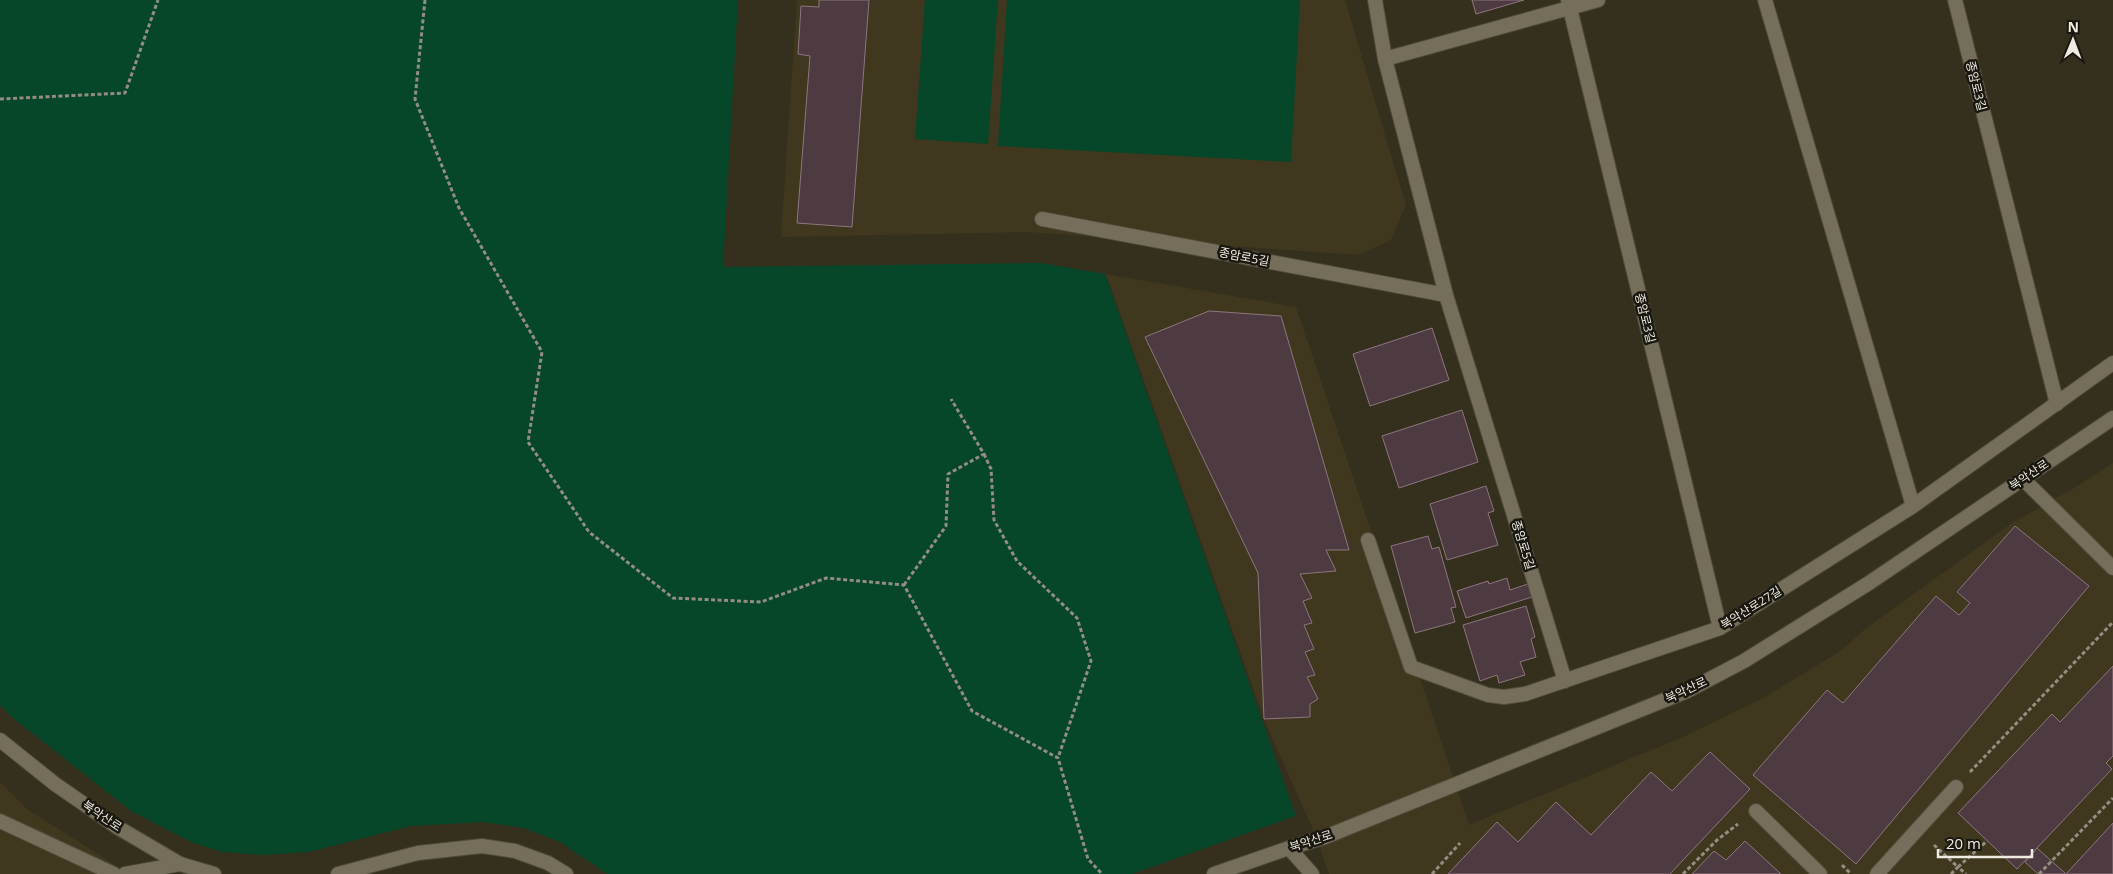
<svg xmlns="http://www.w3.org/2000/svg" width="2113" height="874" viewBox="0 0 2113 874" font-family="'Open Sans','Noto Sans KR',sans-serif">
<rect width="100%" height="100%" fill="#352f1e"/>
<!-- built -->
<path fill="#3f381f" d="M 797,0 L 1345,0 L 1406,205 L 1391,240 L 1359,255 L 1028,232 L 781,237 Z
M 1106,274 L 1296,307 L 1469,825 L 1683,737 L 1765,697 L 1842,650 L 1865,629 L 2012,523 L 2074,488 L 2113,463 L 2113,874 L 1329,874 L 1315,834 L 1265,722 Z
M 0,782 L 27,809 L 129,874 L 0,874 Z"/>
<!-- green -->
<path fill="#064629" d="M 0,0 L 738,0 L 723,267 L 1041,263 L 1105,274 L 1296,816 L 1132,874 L 607,874 L 560,842 L 524,828 L 484,822 L 411,826 L 309,852 L 262,855 L 223,852 L 193,843 L 131,811 L 13,718 L 0,705 Z
M 925,0 L 998,0 L 988,144 L 915,139 Z
M 1007,0 L 1300,0 L 1291,162 L 998,146 Z"/>
<!-- building -->
<path fill="#4e3a41" stroke="#8d767e" d="M 819,0 L 869,0 L 852,227 L 797,223 L 810,56 L 798,54 L 801,6 L 819,7 Z
M 1472,0 L 1524,0 L 1476,14 Z
M 1209,311 L 1281,316 L 1349,550 L 1326,550 L 1336,571 L 1300,574 L 1312,598 L 1303,601 L 1312,623 L 1304,625 L 1314,649 L 1305,652 L 1315,675 L 1307,677 L 1318,699 L 1310,704 L 1310,717 L 1264,719 L 1258,573 L 1145,337 Z
M 1432,328 L 1449,380 L 1370,406 L 1353,354 Z
M 1462,410 L 1478,462 L 1399,488 L 1382,436 Z
M 1486,486 L 1494,511 L 1488,513 L 1498,545 L 1447,560 L 1430,504 Z
M 2015,526 L 2089,586 L 1856,864 L 1753,775 L 1827,690 L 1843,703 L 1936,596 L 1959,615 L 1970,603 L 1957,592 Z
M 1428,536 L 1432,549 L 1439,547 L 1456,607 L 1451,608 L 1455,622 L 1415,633 L 1391,546 Z
M 1507,578 L 1510,590 L 1528,584 L 1532,597 L 1466,618 L 1457,591 L 1488,581 L 1489,584 Z
M 1526,606 L 1535,637 L 1531,639 L 1536,657 L 1520,662 L 1525,675 L 1499,683 L 1497,675 L 1480,681 L 1463,625 Z
M 2113,666 L 2113,756 L 2106,763 L 2112,769 L 2017,869 L 1958,813 L 2052,714 L 2060,722 Z
M 1710,752 L 1750,789 L 1670,874 L 1448,874 L 1497,822 L 1518,842 L 1556,802 L 1591,835 L 1651,772 L 1672,791 Z
M 2113,823 L 2113,874 L 2066,874 Z
M 1745,841 L 1781,874 L 1692,874 L 1714,851 L 1726,860 Z
M 2037,848 L 2066,874 L 2038,874 L 2025,862 Z"/>
<g fill="none" stroke-linecap="round" stroke-linejoin="round">
<defs>
<path id="service" d="M 2023,479 L 2113,568
M 1756,811 L 1820,874
M 0,821 L 114,874
M 1289,848 L 1312,874
M 125,874 L 180,864
M 1877,874 L 1956,787"/>
<path id="minor" d="M 1375,0 L 1385,59 L 1446,295 L 1565,681
M 1568,0 L 1720,628
M 1765,0 L 1913,506
M 1955,0 L 2057,404
M 1385,59 L 1598,0
M 1042,219 L 1446,295
M 1368,540 L 1411,667 L 1488,695 L 1504,697 L 1525,694 L 1720,628 L 1913,506 L 2113,363"/>
<path id="tertiary" d="M 0,740 L 55,784 L 117,827 L 180,864 L 214,874
M 338,874 L 418,853 L 482,846 L 515,851 L 548,863 L 566,874
M 1214,874 L 1289,848 L 1325,837 L 1687,691 L 1744,661 L 1869,583 L 2113,418"/>
</defs>
<!-- service casing -->
<use href="#service" stroke="#4f4a3a" stroke-width="16"/>
<!-- minor casing -->
<use href="#minor" stroke="#4f4a3a" stroke-width="16"/>
<!-- tertiary casing -->
<use href="#tertiary" stroke="#4f4a3a" stroke-width="16"/>
<!-- path -->
<path stroke="#938e81" stroke-width="3" stroke-dasharray="4 2.5" stroke-linecap="butt" d="M 425,0 L 415,99 L 459,208 L 542,352 L 528,442 L 589,532 L 673,598 L 761,602 L 826,578 L 904,585 L 972,711 L 1058,758 L 1088,859 L 1102,874
M 0,99 L 125,93 L 158,0
M 984,454 L 991,469 L 994,520 L 1017,561 L 1077,618 L 1091,661 L 1058,758
M 904,585 L 946,526 L 948,474 L 984,454 L 951,399
M 1970,772 L 2113,622
M 1934,845 L 1958,867 L 1987,841
M 1842,865 L 1851,874
M 1432,874 L 1460,843
M 1683,874 L 1717,840 L 1738,824
M 1951,874 L 1958,867 L 1966,874
M 2039,874 L 2113,798"/>
<!-- service -->
<use href="#service" stroke="#746e5a" stroke-width="14"/>
<!-- minor -->
<use href="#minor" stroke="#746e5a" stroke-width="14"/>
<!-- tertiary -->
<use href="#tertiary" stroke="#746e5a" stroke-width="14"/>
</g>
<g text-anchor="middle" stroke-width="5" stroke-linejoin="round" paint-order="stroke">
<!-- street labels -->
<g font-size="12" fill="#efebe0" stroke="#1a1810">
<text transform="translate(1976 86) rotate(76)" y="4">종암로3길</text>
<text transform="translate(1244 257) rotate(11)" y="4">종암로5길</text>
<text transform="translate(1645 318) rotate(76)" y="4">종암로3길</text>
<text transform="translate(2029 475) rotate(-34)" y="4">북악산로</text>
<text transform="translate(1523 545) rotate(73)" y="4">종암로5길</text>
<text transform="translate(1751 608) rotate(-32)" y="4">북악산로27길</text>
<text transform="translate(1686 690) rotate(-25)" y="4">북악산로</text>
<text transform="translate(102 816) rotate(34)" y="4">북악산로</text>
<text transform="translate(1311 841) rotate(-18)" y="4">북악산로</text>
</g>
</g>
<!-- north arrow -->
<g transform="translate(2073 40) rotate(1)" stroke="#1a1810" stroke-width="4" paint-order="stroke">
<path d="M0-4L9 19L0 12L-9 19Z" fill="#efebe0"/>
<text y="-8" font-size="14" font-weight="bold" text-anchor="middle" fill="#efebe0">N</text>
</g>
<!-- scale -->
<path d="M1938 849v8h94v-8" fill="none" stroke="#efebe0" stroke-width="2.5"/>
<text x="1946" y="849" font-size="15" fill="#efebe0" stroke="#1a1810" stroke-width="4" paint-order="stroke">20 m</text>
</svg>
